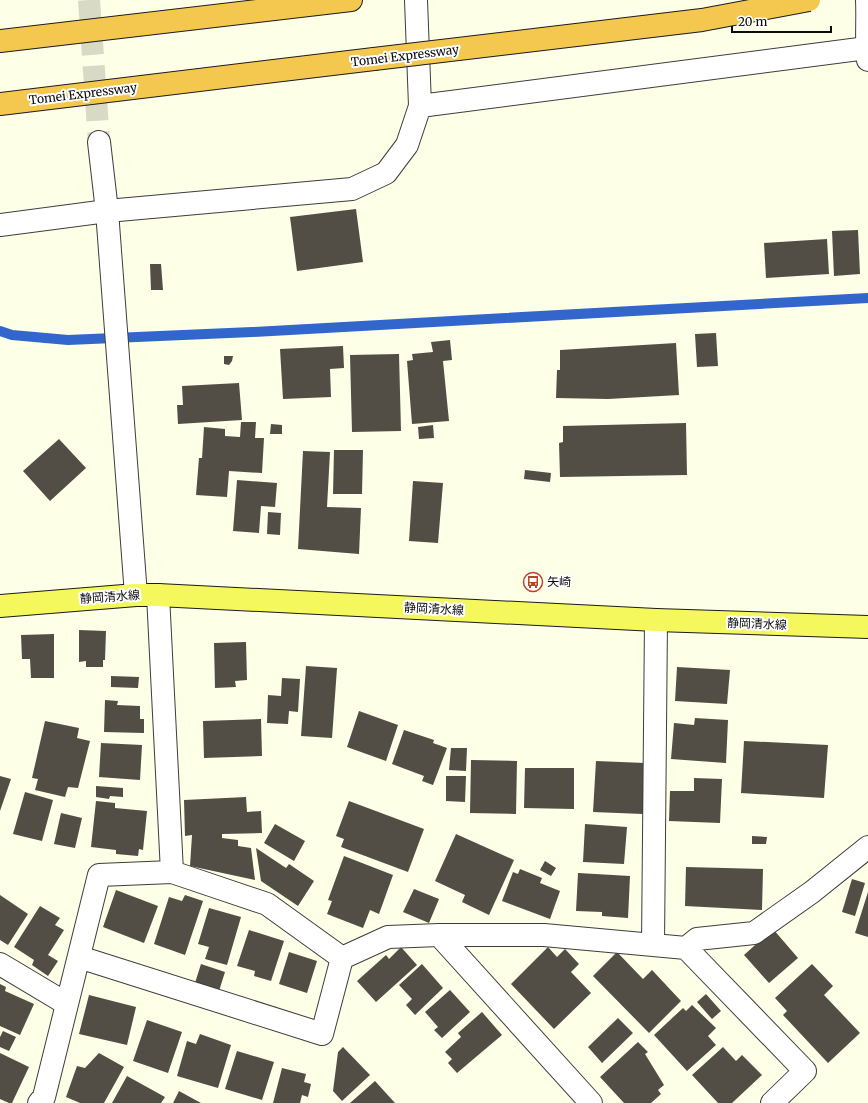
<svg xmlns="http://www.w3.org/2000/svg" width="868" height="1103" viewBox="0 0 868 1103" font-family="Merriweather,'Noto Sans JP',serif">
<rect width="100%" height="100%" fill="#fdffe6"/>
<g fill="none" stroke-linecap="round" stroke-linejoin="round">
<!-- stream -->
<path stroke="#36c" stroke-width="10" d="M 0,331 L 12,335 L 68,340 L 252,332 L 868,298"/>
</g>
<!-- building -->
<path fill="#524e46" d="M 356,209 L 363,262 L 297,271 L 290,217 Z
M 858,230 L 860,274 L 834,276 L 832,231 Z
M 827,239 L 829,274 L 766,278 L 764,243 Z
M 150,264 L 161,264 L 163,290 L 151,290 Z
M 716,333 L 718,366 L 697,367 L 695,334 Z
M 450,340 L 452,360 L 443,361 L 449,421 L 412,424 L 407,361 L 413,360 L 412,354 L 433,352 L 431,342 Z
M 676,343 L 679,395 L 608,399 L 556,398 L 557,370 L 560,370 L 560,350 Z
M 343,346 L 344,368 L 330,369 L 331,397 L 283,399 L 280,349 Z
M 399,354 L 401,431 L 352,432 L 350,355 Z
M 224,356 L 233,356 L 232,361 L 229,365 L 224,364 Z
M 239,383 L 242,420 L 178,424 L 177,405 L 183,405 L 182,386 Z
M 241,422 L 256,422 L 255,438 L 264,438 L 262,473 L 229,471 L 227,497 L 196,495 L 199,458 L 202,458 L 204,427 L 225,429 L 225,436 L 240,437 Z
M 686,423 L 687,475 L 560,477 L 559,443 L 563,442 L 563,426 Z
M 271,424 L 282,425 L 282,434 L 270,434 Z
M 433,425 L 434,438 L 419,439 L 418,427 Z
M 59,439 L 86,468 L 50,501 L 23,471 Z
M 334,450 L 363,450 L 362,494 L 333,494 Z
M 303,451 L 330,452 L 327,507 L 361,508 L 359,554 L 298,549 Z
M 525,470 L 551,473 L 550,482 L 524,479 Z
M 237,480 L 277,483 L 275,507 L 261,506 L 259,533 L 233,531 Z
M 413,481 L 443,483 L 438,543 L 409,541 Z
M 268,512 L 281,513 L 280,535 L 267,534 Z
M 79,630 L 106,631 L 105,660 L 103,660 L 103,667 L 86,667 L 86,661 L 79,662 Z
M 54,634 L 54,678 L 31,678 L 30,659 L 22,659 L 21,635 Z
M 246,642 L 247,680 L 235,681 L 236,687 L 215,688 L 214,643 Z
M 306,666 L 337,668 L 332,738 L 301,736 Z
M 677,667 L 730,670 L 727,704 L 675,701 Z
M 111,676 L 139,677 L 138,688 L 111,687 Z
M 282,678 L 300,679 L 298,712 L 289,711 L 288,724 L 267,723 L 268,695 L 281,696 Z
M 105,700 L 118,701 L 117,705 L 140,706 L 140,719 L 144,719 L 144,733 L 104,732 Z
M 359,711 L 398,725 L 386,761 L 347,747 Z
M 695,718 L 728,720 L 726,763 L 671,759 L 674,723 L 694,725 Z
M 261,719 L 262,756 L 204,758 L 203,721 Z
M 45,721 L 79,728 L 77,738 L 90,741 L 78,788 L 68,787 L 65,797 L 35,790 L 38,779 L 32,778 Z
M 404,730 L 434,740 L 433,743 L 447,748 L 433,785 L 422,781 L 424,776 L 392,764 Z
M 744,741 L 828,745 L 824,798 L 741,793 Z
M 101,743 L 142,745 L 140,780 L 99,777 Z
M 451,748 L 467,748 L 466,771 L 449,770 Z
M 471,760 L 517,761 L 516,814 L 470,813 Z
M 596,761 L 645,763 L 643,814 L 593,812 Z
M 525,768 L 574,768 L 574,809 L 524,808 Z
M 0,776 L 11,779 L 0,811 Z
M 446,776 L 466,776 L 465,802 L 446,801 Z
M 694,778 L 722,779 L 720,823 L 669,821 L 670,791 L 694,791 Z
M 96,786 L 123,788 L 123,797 L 110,796 L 109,799 L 96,797 Z
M 25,792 L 53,800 L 42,841 L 13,834 Z
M 246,797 L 247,812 L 261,811 L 262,833 L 222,834 L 222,838 L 238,840 L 238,846 L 251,848 L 255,880 L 190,866 L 192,835 L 185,836 L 184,800 Z
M 96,801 L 115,803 L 115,808 L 147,811 L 143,850 L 139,849 L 138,856 L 116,854 L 116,850 L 91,847 Z
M 349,801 L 424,829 L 408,872 L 341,847 L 344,839 L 336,836 Z
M 61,813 L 82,818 L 75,848 L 54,844 Z
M 275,824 L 305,841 L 294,861 L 264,843 Z
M 585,824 L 627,827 L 624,864 L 583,862 Z
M 456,834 L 514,860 L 489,915 L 462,902 L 465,895 L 435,881 Z
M 752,836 L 767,837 L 766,844 L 752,844 Z
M 256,848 L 286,868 L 289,864 L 314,881 L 298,906 L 261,881 Z
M 344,856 L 393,875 L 379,914 L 370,910 L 363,928 L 327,914 L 332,901 L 328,900 Z
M 545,861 L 556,868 L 551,876 L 540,870 Z
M 686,867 L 763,869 L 762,910 L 685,906 Z
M 520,869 L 542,878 L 540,883 L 560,891 L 550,919 L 502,901 L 513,872 L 518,874 Z
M 578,873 L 630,876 L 628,918 L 602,916 L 602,912 L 576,911 Z
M 852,879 L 865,883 L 855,916 L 842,912 Z
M 414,889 L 439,899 L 429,923 L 403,912 Z
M 116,890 L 158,906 L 144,943 L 103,927 Z
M 868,892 L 868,937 L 855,933 Z
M 0,895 L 28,914 L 8,945 L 0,940 Z
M 185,895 L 203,901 L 185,955 L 154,944 L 169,897 L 182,901 Z
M 40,906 L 60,918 L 55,925 L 64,930 L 48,955 L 58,961 L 48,976 L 32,965 L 34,960 L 14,947 Z
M 209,908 L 241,917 L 227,965 L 205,959 L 209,947 L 198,944 Z
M 773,929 L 798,958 L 769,983 L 744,955 Z
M 249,930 L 284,941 L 271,981 L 254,976 L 255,971 L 237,966 Z
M 401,947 L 417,965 L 376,1002 L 357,981 L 386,955 L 389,959 Z
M 548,947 L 557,957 L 565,949 L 579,964 L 571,972 L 591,993 L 554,1029 L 511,984 Z
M 289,952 L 317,961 L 307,993 L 279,984 Z
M 617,952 L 643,979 L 652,970 L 681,1001 L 649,1033 L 593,976 Z
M 201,964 L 225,972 L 219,991 L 195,983 Z
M 422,964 L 443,988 L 415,1015 L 406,1005 L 412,999 L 399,985 Z
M 812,964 L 833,986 L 824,995 L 860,1033 L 828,1063 L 783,1015 L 787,1011 L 775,998 Z
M 0,984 L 6,987 L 5,991 L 34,1004 L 20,1035 L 0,1026 Z
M 450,990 L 470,1012 L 442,1038 L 434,1030 L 438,1027 L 425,1012 Z
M 706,994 L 721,1011 L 712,1019 L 697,1002 Z
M 89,995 L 136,1007 L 127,1045 L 79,1034 Z
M 692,1005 L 716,1028 L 708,1036 L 716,1045 L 687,1071 L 654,1035 L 683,1008 L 686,1011 Z
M 482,1012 L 502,1035 L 457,1073 L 448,1063 L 452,1059 L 445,1052 L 461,1037 L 458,1033 Z
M 618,1018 L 633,1033 L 602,1063 L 588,1047 Z
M 147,1020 L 182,1032 L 168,1073 L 133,1061 Z
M 3,1031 L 16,1037 L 9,1051 L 0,1047 L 0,1037 Z
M 200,1034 L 231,1045 L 218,1088 L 177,1076 L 187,1041 L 196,1044 Z
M 638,1042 L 648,1052 L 645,1054 L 664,1085 L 658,1090 L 661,1094 L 651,1103 L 624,1103 L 600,1077 Z
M 343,1047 L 370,1075 L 342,1101 L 333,1091 L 338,1052 Z
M 723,1047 L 736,1061 L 742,1055 L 762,1075 L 732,1103 L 718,1103 L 692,1075 Z
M 237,1051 L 274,1062 L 262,1100 L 225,1089 Z
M 0,1053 L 29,1067 L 12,1103 L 9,1103 L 0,1099 Z
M 99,1053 L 124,1067 L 104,1103 L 80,1103 L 66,1097 L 77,1066 L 85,1068 Z
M 282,1068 L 306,1074 L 304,1082 L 311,1084 L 308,1097 L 302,1095 L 300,1103 L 273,1103 Z
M 127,1076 L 165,1097 L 161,1103 L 112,1103 Z
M 375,1081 L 395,1103 L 350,1103 Z
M 179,1091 L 201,1103 L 173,1103 Z"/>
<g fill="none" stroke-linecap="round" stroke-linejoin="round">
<!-- tertiary-tunnel -->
<path stroke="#d9dac5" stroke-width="22" stroke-dasharray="22 11" stroke-linecap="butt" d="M 89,0 L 99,142"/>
<defs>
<path id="minor" d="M 416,0 L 420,106
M 867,0 C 868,20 866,40 868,60
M 0,225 L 107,211 L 352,189 L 386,173 L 407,145 L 420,106 L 867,48
M 158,595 L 172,872
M 439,935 L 591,1103
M 653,945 L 656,620
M 686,948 L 697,939 L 754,933 L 812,892 L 868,847
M 79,957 L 322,1034 L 342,958
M 0,964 L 67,1004
M 39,1103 L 44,1097 L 99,875 L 172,872 L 267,904 L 342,958 L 388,937 L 439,935 L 544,935 L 686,948 L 805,1071 L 772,1103"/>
<path id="tertiary" d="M 99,142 L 107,211 L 136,595"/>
<path id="primary" d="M 0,606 L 136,595 L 158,595 L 656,620 L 868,627"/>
<path id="motorway" d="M 0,41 L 351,0
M 0,104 L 374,59"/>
</defs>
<!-- minor casing -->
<use href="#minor" stroke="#3d3d3d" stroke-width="24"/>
<!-- tertiary casing -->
<use href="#tertiary" stroke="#3d3d3d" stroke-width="24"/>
<!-- primary casing -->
<use href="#primary" stroke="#1b1b1b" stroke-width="24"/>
<!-- motorway casing -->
<use href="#motorway" stroke="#1b1b1b" stroke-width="24"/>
<!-- minor -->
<use href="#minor" stroke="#fff" stroke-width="22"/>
<!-- tertiary -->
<use href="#tertiary" stroke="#fff" stroke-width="22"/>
<!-- primary -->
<use href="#primary" stroke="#f4f85d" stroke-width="22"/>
<!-- motorway -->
<use href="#motorway" stroke="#f4c74f" stroke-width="22"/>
<defs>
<path id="motorway-bridge" d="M 374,59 L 702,20 L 809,0"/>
</defs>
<!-- motorway-bridge casing -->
<use href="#motorway-bridge" stroke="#1b1b1b" stroke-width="24" stroke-linecap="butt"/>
<!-- motorway-bridge -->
<use href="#motorway-bridge" stroke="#f4c74f" stroke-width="22"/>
</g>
<!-- icons -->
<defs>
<symbol id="bus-ring" viewBox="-11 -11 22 22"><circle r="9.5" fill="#fff" stroke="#b84524" stroke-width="1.5"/><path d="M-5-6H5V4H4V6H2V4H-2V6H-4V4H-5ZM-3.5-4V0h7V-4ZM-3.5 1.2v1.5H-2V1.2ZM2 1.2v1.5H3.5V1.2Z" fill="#b84524"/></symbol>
</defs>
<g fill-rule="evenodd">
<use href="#bus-ring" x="522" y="571" width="22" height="22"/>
</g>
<g text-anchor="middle" stroke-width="4" stroke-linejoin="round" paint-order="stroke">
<!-- street labels -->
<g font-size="12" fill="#0a0a0a" stroke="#fff">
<text transform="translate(405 56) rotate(-7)" y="4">Tomei Expressway</text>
<text transform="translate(83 94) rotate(-7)" y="4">Tomei Expressway</text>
<text transform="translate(110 597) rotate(-4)" y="4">静岡清水線</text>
<text transform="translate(434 609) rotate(3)" y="4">静岡清水線</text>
<text transform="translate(757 624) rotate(2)" y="4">静岡清水線</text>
</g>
<!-- poi labels -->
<g font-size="12" fill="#0a0a0a" stroke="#fff" text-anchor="start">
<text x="547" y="586">矢崎</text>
</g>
</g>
<!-- scale -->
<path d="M732 26v6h99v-6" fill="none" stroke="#0a0a0a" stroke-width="2"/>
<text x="738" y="26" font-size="12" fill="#0a0a0a" stroke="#ffffff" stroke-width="3" paint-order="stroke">20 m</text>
</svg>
